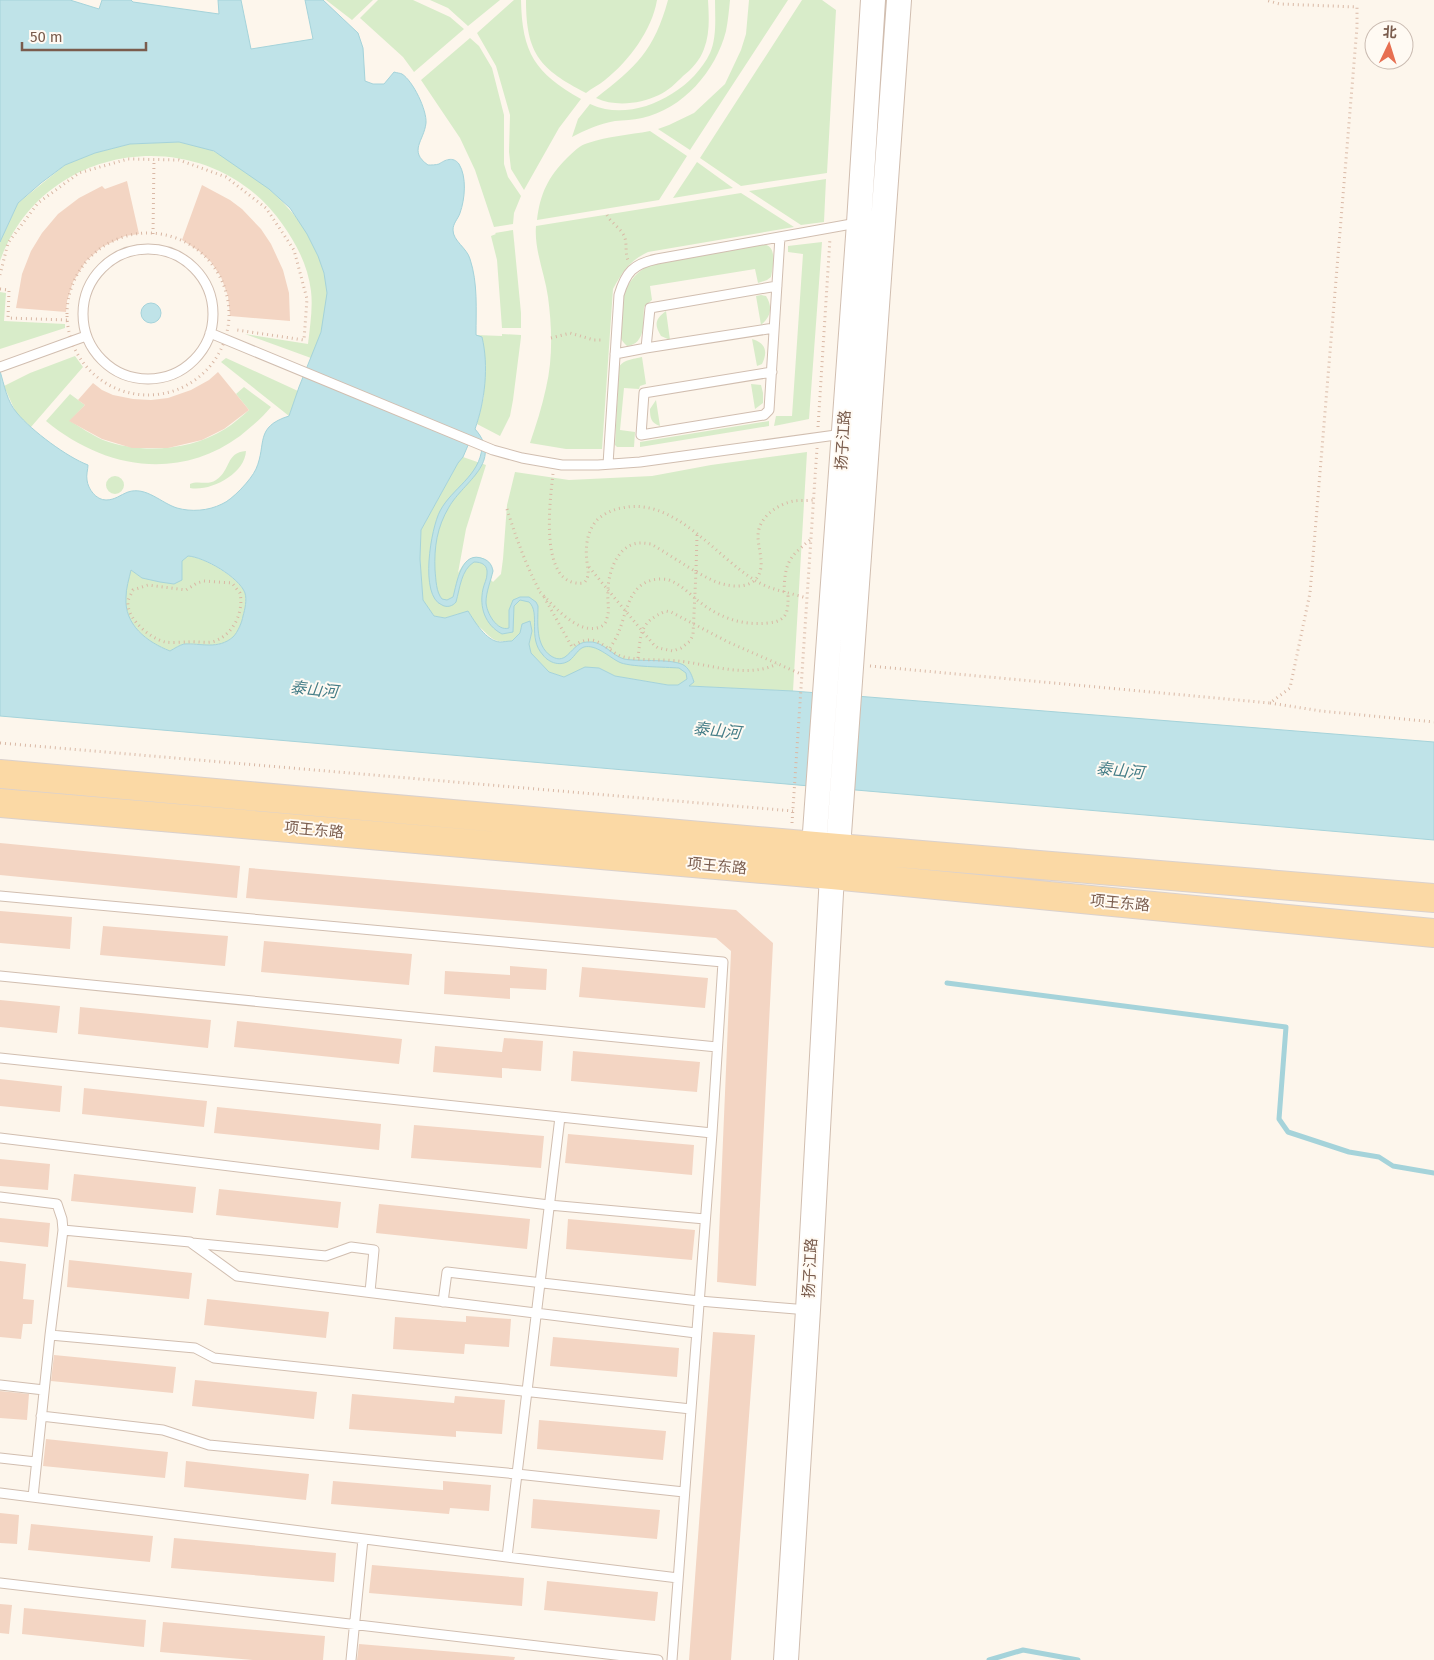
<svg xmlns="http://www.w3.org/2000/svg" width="1434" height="1660" viewBox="0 0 1434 1660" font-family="'Fira Sans','Noto Sans SC',sans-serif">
<rect width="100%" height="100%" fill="#fdf6ec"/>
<!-- green -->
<path fill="#d8ecc9" d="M 326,0 L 373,0 L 352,20 Z
M 378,0 L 413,0 L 450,17 L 464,29 L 414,72 L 403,57 L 360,18 Z
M 430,0 L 500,0 L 468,26 L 448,8 Z
M 514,0 L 521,0 C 522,53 535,73 581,99 L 559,128 L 524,190 L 511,169 L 509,152 L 510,115 L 496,66 L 477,33 Z
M 526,0 L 657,0 C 652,30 629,61 605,80 C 599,85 592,88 586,93 C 540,69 526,54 526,0 Z
M 668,0 L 708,0 C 709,17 710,33 704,49 C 700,60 692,69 683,76 C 676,83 668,91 659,95 C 640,104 615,107 596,98 C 636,67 654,51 668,0 Z
M 715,0 L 730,0 C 729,10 728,21 726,31 C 716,71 683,109 642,118 C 633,120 624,120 615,121 C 599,124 585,130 572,137 L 578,119 L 590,104 C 595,106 600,108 605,109 C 644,117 693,89 710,53 C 717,37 715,17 715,0 Z
M 749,0 L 788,0 L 690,150 L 658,129 L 669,125 L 694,113 L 725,84 L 741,50 L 746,34 Z
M 802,0 L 822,0 L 836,10 L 827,173 L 741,186 L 700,158 Z
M 470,38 L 479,46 L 492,68 L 504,115 L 504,164 L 508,177 L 521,196 L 514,213 L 513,224 L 494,227 L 475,170 L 460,138 L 421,80 Z
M 650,131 L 687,156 L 659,200 L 537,220 C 540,194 548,177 567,158 C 573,152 580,145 588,143 C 608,136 629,135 650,131 Z
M 179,142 C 190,145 205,147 215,152 C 267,179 323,230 327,292 C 329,315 319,338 311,358 L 245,334 L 308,344 C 310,326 313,308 311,291 C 308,266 297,245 283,225 C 210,119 44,138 0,261 L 0,242 L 18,203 L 65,165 L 95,153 L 130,144 Z
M 697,162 L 733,188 L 673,198 Z
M 826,179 L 824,222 L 801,225 L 749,191 Z
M 741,193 L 794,227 L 648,252 C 629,261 623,271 613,289 L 602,449 L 566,449 L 530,443 C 536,425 542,407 546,388 C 553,359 552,327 548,297 C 545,274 534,250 536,226 Z
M 513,230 L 521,313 L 521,328 L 502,328 L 497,260 L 491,236 L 496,234 L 495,233 Z
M 822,242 L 809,419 L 774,426 L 776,416 L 792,416 L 803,254 L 788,252 L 788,246 Z
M 763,244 C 778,246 773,266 771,277 L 767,280 L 758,283 L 755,269 L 650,286 L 652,300 L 644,307 C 643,322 646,344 627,346 C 617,338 620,328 621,317 C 622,310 622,303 623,297 C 628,280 644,262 663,263 Z
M 0,292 L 6,293 L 4,321 L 65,324 L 65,328 L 0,349 Z
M 761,295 L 766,296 C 773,307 771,317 761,325 L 756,296 Z
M 666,311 L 670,340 L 661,336 C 654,325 655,319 666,311 Z
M 502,334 L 521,335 L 521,337 L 513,400 L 510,416 L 500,436 L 477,424 L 484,396 L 476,335 L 502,336 Z
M 752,339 C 766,343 768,352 762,364 L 757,366 Z
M 75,356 L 83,367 L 31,427 L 16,413 L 4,386 L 30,373 Z
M 642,357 L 646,384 L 640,386 L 639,389 L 624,388 L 620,430 L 635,432 L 634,447 L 617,447 L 615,445 L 619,368 C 621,360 634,359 642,357 Z
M 226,358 L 298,391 L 289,416 L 221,362 Z
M 751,384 L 761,385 L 763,393 L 763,403 L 755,409 Z
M 244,387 L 271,407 C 262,418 251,427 240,436 C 177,482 103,468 46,421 L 70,394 L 85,405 L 70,421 C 80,427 92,435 103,440 C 141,454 190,451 225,429 C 233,424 241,417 249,410 L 236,394 Z
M 656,400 L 660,426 C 651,423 650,418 650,409 Z
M 769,421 L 769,426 L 640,447 L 640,442 Z
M 246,451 C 245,474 210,492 190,488 L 190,484 C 199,480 207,486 216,480 C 232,469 225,453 246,451 Z
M 807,452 L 793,691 L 668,685 L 615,676 L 599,668 L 564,677 L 549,672 L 531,653 L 529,644 L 532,631 L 522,624 L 520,633 L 512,641 C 491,643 493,638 478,626 C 473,621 464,618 458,614 L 445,618 L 434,616 L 423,600 L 420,559 L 421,530 L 458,463 L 463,457 L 486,465 L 466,529 L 458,573 C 461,568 465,561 472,558 C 479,555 490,560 492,568 C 493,572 492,576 491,580 L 493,582 L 501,574 L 503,559 L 507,505 L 515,472 L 569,480 L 652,476 L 711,465 Z
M106 485a9 9 0 1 1 18 0a9 9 0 1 1-18 0Z
M 188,556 C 203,557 239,577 245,593 C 247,600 245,609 243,616 C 242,622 238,632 233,637 C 219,650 201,643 184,644 C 180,645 175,648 170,651 C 147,642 124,625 126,597 C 126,588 129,578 131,570 L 142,578 L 174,584 L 181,568 L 182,560 Z"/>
<!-- water -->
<path fill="#bfe3e8" stroke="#a5d3da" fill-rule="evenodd" d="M 0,0 L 70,0 L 99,9 L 102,0 L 131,0 L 133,2 L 219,14 L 218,0 L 241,0 L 251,49 L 313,39 L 305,0 L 323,0 L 358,33 L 363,48 L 365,81 L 373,84 L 384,84 L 394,72 C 397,73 400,73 402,74 C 413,81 427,110 426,123 C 424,141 408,151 428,165 C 431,165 436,165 439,164 C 445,160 453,156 459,164 C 467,177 465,199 460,213 C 458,219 453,223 453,230 C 453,241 467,248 470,259 C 478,283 476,310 476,335 L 482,337 C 489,366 485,401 475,429 C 504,462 464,481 449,507 C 437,527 434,547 435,570 C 436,580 436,592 442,599 L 447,600 L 453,597 C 457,583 461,549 484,559 C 489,561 492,565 493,571 C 491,580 486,592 486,602 C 486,612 497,632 509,628 L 509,610 L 513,600 L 520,597 L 529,597 L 536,602 L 538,606 C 538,623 535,645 551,656 C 556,659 560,660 565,657 C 572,652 577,642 587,642 C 603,640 612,656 624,659 C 638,662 675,658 685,666 C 690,670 692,676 694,682 L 689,686 L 793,691 L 1434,742 L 1434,840 L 0,716 L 0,371 C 4,384 7,402 17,413 C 32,431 67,457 88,465 C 88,469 86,475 87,480 C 88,489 96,500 106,500 C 115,500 120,495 128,492 C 146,486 161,503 177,508 C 191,512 208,511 222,504 C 232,500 251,480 256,469 C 267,444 254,427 289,416 L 299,387 L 321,332 L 327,293 L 324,273 L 318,256 L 307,234 L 290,208 L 269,189 L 214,151 L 179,142 L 130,144 L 95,153 L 65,165 L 41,183 L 18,203 L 0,242 ZM 472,436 L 478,442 L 482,447 C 480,476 452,488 440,511 C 431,528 419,596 442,605 C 447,608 453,606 456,602 C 460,588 461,570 474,562 C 482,562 488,565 487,574 C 487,579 484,584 483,589 C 479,607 485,625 502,634 L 513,632 L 514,606 L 520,600 L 529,602 C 541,613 527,638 543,655 C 549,663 561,667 570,660 C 575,656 578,649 584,647 C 596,644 609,657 619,662 C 628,667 666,667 679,668 L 686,673 L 687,679 L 678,685 L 668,685 L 615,676 L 599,668 L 585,667 L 564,677 L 549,672 L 531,653 L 529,644 L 532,631 L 530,621 L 522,624 L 520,633 L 512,641 C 508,641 503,642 500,642 C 486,641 475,622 468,611 L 445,618 L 434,616 L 423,600 L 420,559 L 421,530 L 458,463 L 463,457 ZM 188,556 C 204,557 239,577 245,593 C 247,600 245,609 243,616 C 242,622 238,632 233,637 C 218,650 201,643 184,644 C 180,645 175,648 170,651 C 147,642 124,625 126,597 C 126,588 129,579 131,570 L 142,578 L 160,582 L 174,584 L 182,580 L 182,561 Z
M141 313a10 10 0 1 1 20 0a10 10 0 1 1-20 0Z"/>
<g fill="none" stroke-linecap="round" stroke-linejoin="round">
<!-- stream -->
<path stroke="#a5d3da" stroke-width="5" d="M 947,983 L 1286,1027 L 1279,1119 L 1288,1132 L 1349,1152 L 1379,1157 L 1393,1166 L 1434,1173
M 989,1660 L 1023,1650 L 1078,1660"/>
</g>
<!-- building -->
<path fill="#f3d5c3" d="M 127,181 L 139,234 L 125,236 L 102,247 L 86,261 L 73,282 L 67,301 L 66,312 L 16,308 L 22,274 L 31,251 L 42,233 L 58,214 L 79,198 L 102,186 L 105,189 Z
M 202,185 L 230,200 L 242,209 L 261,229 L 271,244 L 283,270 L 289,293 L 290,321 L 230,316 L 228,296 L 221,277 L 211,262 L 199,251 L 182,240 Z
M 218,372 L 249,410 L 224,429 L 202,440 L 168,448 L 132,448 L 102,439 L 69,421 L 85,405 L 78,400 L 93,383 L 102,390 L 113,395 L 133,399 L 151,400 L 168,398 L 191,390 L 209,380 Z
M 0,843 L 240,866 L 237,898 L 0,875 Z
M 249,868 L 736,910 L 773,943 L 756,1286 L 717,1282 L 731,951 L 716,938 L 246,898 Z
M 0,911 L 72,917 L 70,949 L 0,943 Z
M 103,926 L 228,936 L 225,966 L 100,955 Z
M 264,941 L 412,954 L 409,985 L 261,972 Z
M 510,966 L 547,969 L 546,990 L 510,988 L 510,999 L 444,994 L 445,971 L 510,975 Z
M 582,967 L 708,978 L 705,1008 L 579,997 Z
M 0,1000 L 60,1006 L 57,1033 L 0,1027 Z
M 80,1007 L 211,1020 L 208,1048 L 78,1034 Z
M 237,1021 L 402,1039 L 399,1064 L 234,1047 Z
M 504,1038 L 543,1041 L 541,1071 L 502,1068 L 502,1078 L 433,1072 L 435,1046 L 502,1052 Z
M 573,1051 L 700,1062 L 697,1092 L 571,1081 Z
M 0,1079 L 62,1086 L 60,1112 L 0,1106 Z
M 84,1088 L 207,1101 L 204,1127 L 82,1114 Z
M 217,1107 L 381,1124 L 379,1150 L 214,1133 Z
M 414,1125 L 544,1136 L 541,1168 L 411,1158 Z
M 568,1134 L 694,1145 L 692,1175 L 565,1163 Z
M 0,1159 L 50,1164 L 48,1190 L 0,1186 Z
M 74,1174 L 196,1187 L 193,1213 L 71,1201 Z
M 219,1189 L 341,1202 L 338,1228 L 216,1215 Z
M 379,1204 L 530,1219 L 527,1249 L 376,1233 Z
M 0,1218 L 50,1223 L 48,1247 L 0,1242 Z
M 568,1219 L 695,1230 L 692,1260 L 566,1249 Z
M 69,1260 L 192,1273 L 189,1299 L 67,1287 Z
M 0,1261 L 26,1264 L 23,1299 L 34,1300 L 32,1324 L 23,1324 L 21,1339 L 0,1337 Z
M 207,1299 L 329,1312 L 326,1338 L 204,1325 Z
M 466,1316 L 511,1319 L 509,1347 L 465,1344 L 464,1354 L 393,1349 L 395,1317 L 466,1322 Z
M 713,1332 L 755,1335 L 731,1660 L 689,1660 Z
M 553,1337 L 679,1348 L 677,1377 L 550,1366 Z
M 54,1355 L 176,1367 L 173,1393 L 51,1381 Z
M 195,1380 L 317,1392 L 314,1419 L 192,1406 Z
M 0,1391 L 29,1394 L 27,1420 L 0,1418 Z
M 352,1394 L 454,1403 L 455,1396 L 505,1400 L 502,1434 L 456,1431 L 456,1437 L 349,1429 Z
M 539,1420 L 666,1431 L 663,1460 L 537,1449 Z
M 46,1439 L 168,1452 L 165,1478 L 43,1466 Z
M 186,1461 L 309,1474 L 306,1500 L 184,1487 Z
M 333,1481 L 443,1490 L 443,1481 L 491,1485 L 489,1511 L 450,1508 L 449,1514 L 331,1504 Z
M 533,1499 L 660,1510 L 657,1539 L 531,1528 Z
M 0,1513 L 19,1515 L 17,1544 L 0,1543 Z
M 31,1524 L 153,1536 L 150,1562 L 28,1550 Z
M 174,1538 L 336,1553 L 334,1582 L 171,1568 Z
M 372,1565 L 524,1578 L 522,1606 L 369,1593 Z
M 547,1581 L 658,1592 L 655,1621 L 544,1610 Z
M 0,1604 L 12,1605 L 9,1634 L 0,1633 Z
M 24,1608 L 146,1620 L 144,1647 L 22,1634 Z
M 163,1622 L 325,1636 L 323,1660 L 253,1660 L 160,1652 Z
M 359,1644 L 515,1657 L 514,1660 L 357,1660 Z"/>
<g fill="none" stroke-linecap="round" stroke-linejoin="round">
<defs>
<path id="service" d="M83 314a65 65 0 1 1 130 0a65 65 0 1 1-130 0Z
M 774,328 L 646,348 L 650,308 L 777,286
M 210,333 L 493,450 L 522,458 L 562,465 L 598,465 L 640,462 L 843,434
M 615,354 L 646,348
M 0,367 L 86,336
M 772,372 L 644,393 L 641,435 L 764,415 L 769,410 L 780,237
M 608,464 L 619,295 C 626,272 633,264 657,259 L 857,223
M 0,896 L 723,962 L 712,1133 L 672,1660
M 0,976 L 717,1047
M 0,1058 L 712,1133
M 0,1138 L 549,1205 L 705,1219
M 0,1197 L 57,1204 L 62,1219 L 63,1230 L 50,1335 L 33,1497
M 63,1230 L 190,1242 L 237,1276 L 696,1333
M 192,1243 L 326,1256 L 351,1247 L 374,1250 L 370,1292
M 443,1302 L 447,1272 L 699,1301 L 808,1310
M 50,1335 L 195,1348 L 214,1358 L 691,1409
M 0,1385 L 44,1390
M 41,1416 L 163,1430 L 209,1445 L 517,1474 L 684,1492
M 0,1458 L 36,1462
M 0,1493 L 507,1557 L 560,1117
M 507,1557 L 678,1578
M 0,1583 L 658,1660
M 351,1660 L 363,1539"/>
<path id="tertiary" d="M 823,861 L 814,846 L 859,223 L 873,0
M 786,1660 L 808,1310 L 832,875 L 838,848 L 899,0"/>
<path id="primary" d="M 0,774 L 838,848 L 1434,898
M 0,803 L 832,875 L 1434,933"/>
</defs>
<!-- service casing -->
<use href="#service" stroke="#d1beb0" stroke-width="11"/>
<!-- tertiary casing -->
<use href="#tertiary" stroke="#d1beb0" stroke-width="26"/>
<!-- primary casing -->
<use href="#primary" stroke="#dad1cd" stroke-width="30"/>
<!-- path -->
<path stroke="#d9b8a5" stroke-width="3" stroke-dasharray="1 4" stroke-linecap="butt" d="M 607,215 C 611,223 622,229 625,238 C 627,245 625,253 628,260
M67 314a81 81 0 1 1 162 0a81 81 0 1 1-162 0Z
M 153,234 L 154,159
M 0,275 L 8,243 L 38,203 L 79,173 L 128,159 L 179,160 L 226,177 L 266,208 L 294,250 L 307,299 L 304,340 L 237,330
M 0,289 L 9,290 L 8,318 L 67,320
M 551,338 L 570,333 L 594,340 L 604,340
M 818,427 L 830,238
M 553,474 C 550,501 538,589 584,583 C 590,576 588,571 587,562 C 585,547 587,530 598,519 C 605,513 614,509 622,508 C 674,496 716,557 756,581 C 771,590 790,593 807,598
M 507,509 C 516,538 526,565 540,592
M 589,567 L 608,590
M 696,571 L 697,535
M 204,581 L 232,583 L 240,593 C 244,611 234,634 215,641 C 207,644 197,641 188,642 C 181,642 172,643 165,642 C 149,638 126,618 128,601 C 129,597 132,593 133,590 L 148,585 L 186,590 L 197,583 Z
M 540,592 C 553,605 576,633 597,628 C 602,627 606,624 607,618 C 610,609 607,601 608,591 C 608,575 615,552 631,545 C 638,542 644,543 651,544 C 672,556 692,571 714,581 C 730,588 758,591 761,567 C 762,557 758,546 758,536 C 758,518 777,504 794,501 C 800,500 807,501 813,500
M 784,592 C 785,563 788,558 810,540
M 544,597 L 572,647 C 597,628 606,653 624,657 C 642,661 661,659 678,661 C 710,664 746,679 777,664
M 610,648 C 613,643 617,637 619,631 C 625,617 628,593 643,584 C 650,579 661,578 669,580 C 680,584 689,593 697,600 C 718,617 741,626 768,623 C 789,621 788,610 788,593
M 638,658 C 641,632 640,622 666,611 L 671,612 L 728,642 L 801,674
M 870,666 L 1270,703 L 1290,688 L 1310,593 L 1357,27 L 1357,7 L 1280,4 L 1265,0
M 1270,703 L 1321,711 L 1434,722
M 0,743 L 793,811
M 792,823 L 817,448"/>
<!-- service -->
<use href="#service" stroke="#fff" stroke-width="9"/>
<!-- tertiary -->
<use href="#tertiary" stroke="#fff" stroke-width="24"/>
<!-- primary -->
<use href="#primary" stroke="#fbd9a5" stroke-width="28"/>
<!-- path-bridge -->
<path stroke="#d9b8a5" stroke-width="3" stroke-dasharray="1 4" stroke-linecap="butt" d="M 608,590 L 654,645 L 658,648 L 673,651 L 681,648 L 690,641 L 693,635 L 696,571"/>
</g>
<g text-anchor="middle" stroke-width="4" stroke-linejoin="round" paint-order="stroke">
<!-- street labels -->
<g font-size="15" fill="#7a5c4d" stroke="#fffaf3">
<text transform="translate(843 440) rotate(-86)" y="5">扬子江路</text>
<text transform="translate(314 830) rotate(5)" y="5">项王东路</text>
<text transform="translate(717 866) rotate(5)" y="5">项王东路</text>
<text transform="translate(1120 903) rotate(5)" y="5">项王东路</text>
<text transform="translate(810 1268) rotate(-87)" y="5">扬子江路</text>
</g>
<!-- water labels -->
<g font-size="16" font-style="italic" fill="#437c86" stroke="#fffaf3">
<text transform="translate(314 689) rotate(6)" y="6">泰山河</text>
<text transform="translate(717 730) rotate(6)" y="6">泰山河</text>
<text transform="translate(1120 770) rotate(6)" y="6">泰山河</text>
</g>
</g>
<!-- north arrow -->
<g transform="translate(1389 45) rotate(4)"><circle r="24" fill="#fffaf3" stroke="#cabbb1"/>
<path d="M0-4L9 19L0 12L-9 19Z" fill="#e76f51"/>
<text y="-8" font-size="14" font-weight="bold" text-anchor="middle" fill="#7a5c4d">北</text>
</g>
<!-- scale -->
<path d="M22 42v8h124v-8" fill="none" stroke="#7a5c4d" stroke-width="2.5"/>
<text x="30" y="42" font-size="15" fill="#7a5c4d" stroke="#fffaf3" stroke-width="4" paint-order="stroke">50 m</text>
</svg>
